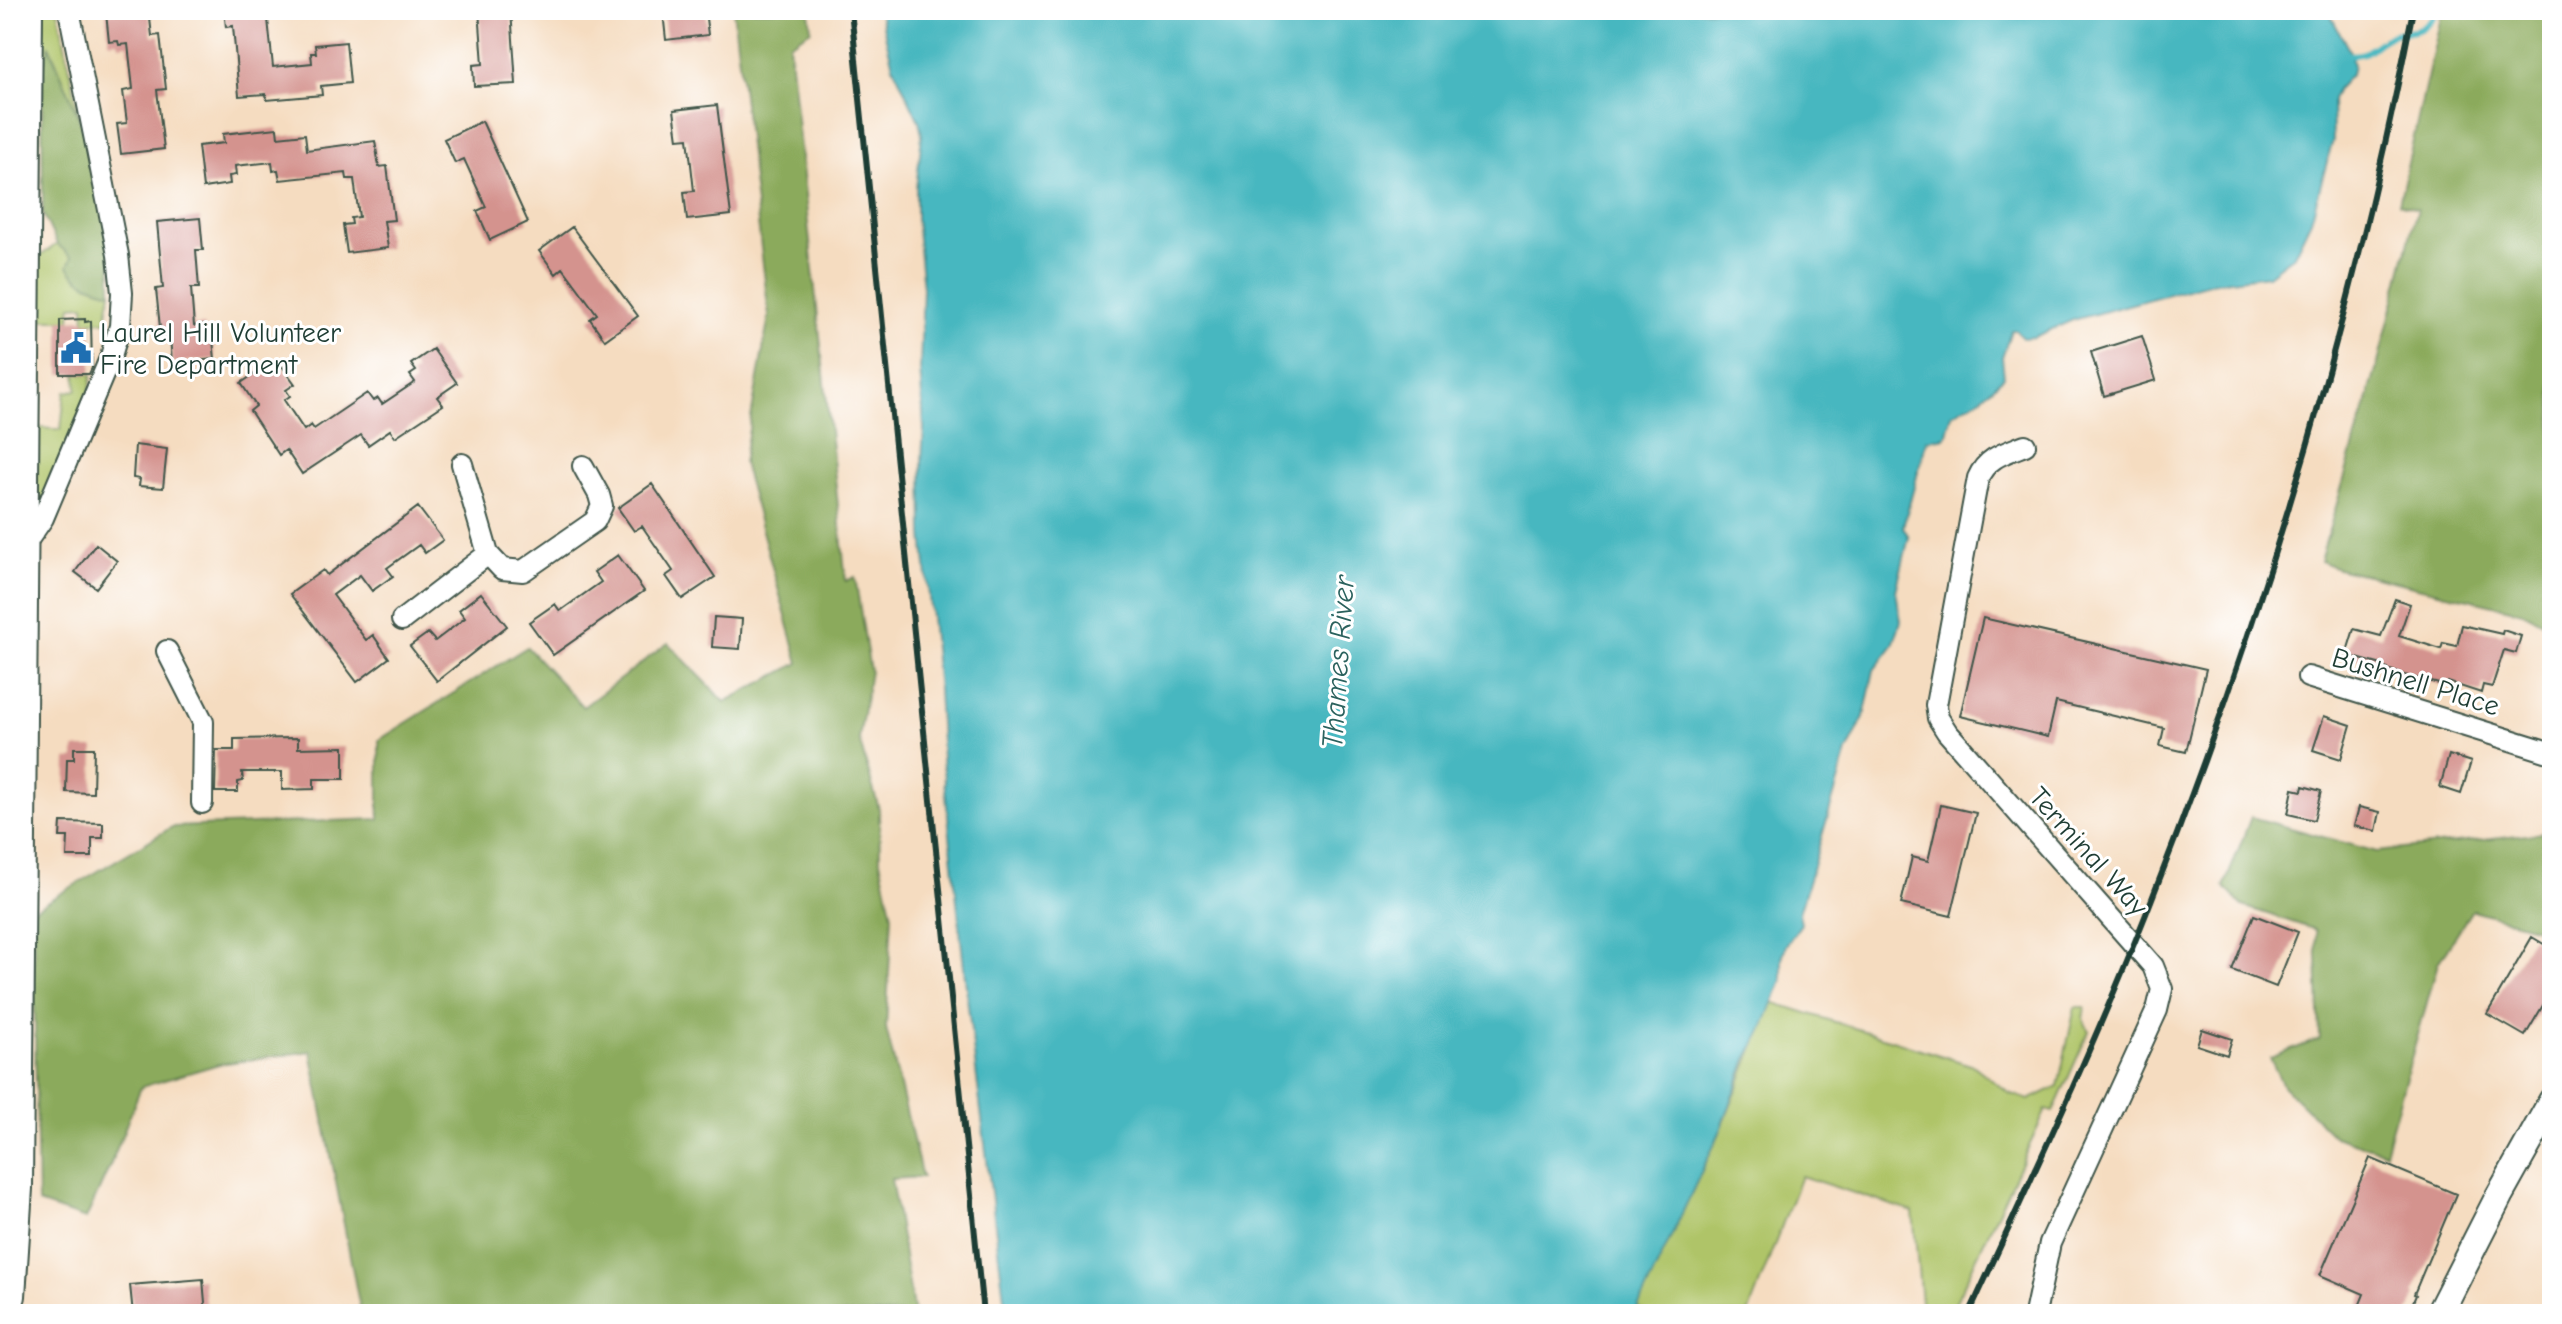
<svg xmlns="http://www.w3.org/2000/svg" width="2562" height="1324" viewBox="0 0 2562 1324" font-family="'Comic Neue',sans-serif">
<rect width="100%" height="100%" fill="#fff"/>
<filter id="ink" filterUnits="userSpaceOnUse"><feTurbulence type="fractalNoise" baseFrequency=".0125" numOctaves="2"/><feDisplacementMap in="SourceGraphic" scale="16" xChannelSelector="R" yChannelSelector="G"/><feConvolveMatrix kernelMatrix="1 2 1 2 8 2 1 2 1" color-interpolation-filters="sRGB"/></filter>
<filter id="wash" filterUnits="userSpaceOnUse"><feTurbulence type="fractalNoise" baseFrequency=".006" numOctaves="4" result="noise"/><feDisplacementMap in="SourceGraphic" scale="32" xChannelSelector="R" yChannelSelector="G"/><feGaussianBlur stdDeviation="1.8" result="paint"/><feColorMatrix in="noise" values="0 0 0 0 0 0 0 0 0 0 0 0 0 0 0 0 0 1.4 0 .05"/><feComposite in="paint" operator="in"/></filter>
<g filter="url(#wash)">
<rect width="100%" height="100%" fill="#f5dcc0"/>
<!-- green -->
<path fill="#afc468" stroke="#67804e" stroke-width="2" d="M 43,10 L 58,10 L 80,120 L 50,47 L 42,70 Z
M 57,244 L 72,257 L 89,285 L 111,292 L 106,321 L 85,322 L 84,305 L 71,306 L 70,320 L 34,320 L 35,260 Z
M 76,374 L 92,374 L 90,390 L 39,515 L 33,427 L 61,430 L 65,392 L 77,390 Z
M 1772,1002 L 1974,1066 L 2009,1093 L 2029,1100 L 2058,1086 L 2075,1007 L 2085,1007 L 2083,1019 L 2089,1031 L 2053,1112 L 2046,1110 L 1950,1314 L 1922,1314 L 1913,1212 L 1801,1176 L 1748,1314 L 1650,1314 L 1637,1308 L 1721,1130 Z"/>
<!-- forest -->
<path fill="#8baa5c" stroke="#557448" stroke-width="2" d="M 733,10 L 809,10 L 811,30 L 789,44 L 846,581 L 855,577 L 870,671 L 859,739 L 879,809 L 880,861 L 892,915 L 886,1028 L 922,1177 L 891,1179 L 914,1314 L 361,1314 L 311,1051 L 219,1064 L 141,1087 L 112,1161 L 86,1219 L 38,1203 L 33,910 L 172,827 L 379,819 L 379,740 L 527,647 L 583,707 L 668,643 L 725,702 L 799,663 L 743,463 L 769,316 Z
M 2448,10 L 2552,10 L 2552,508 L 2549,513 L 2552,520 L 2552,627 L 2523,612 L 2337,568 L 2320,561 L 2377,367 L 2417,209 L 2399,203 L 2442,12 Z
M 49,46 L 80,120 L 111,236 L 111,292 C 94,287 76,282 68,266 L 72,257 L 57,244 L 43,214 L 42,70 Z
M 2251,817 L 2377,852 L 2552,832 L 2552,932 L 2472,910 L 2438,963 L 2385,1152 L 2334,1136 L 2283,1086 L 2270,1058 L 2320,1039 L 2316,930 L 2243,906 L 2224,887 Z"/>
<!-- water -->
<path fill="#47b7c0" stroke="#337a7a" stroke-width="2" d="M 879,10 L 2331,10 L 2332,18 L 2350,52 L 2353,66 L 2351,74 L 2337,89 L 2332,100 L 2333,140 L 2311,220 L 2294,255 L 2268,275 L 2209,283 L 2073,320 L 2034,337 L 2023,338 L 2016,330 L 2011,330 L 2002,357 L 2004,377 L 1982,397 L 1952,414 L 1946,437 L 1927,440 L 1903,527 L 1909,537 L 1896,591 L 1901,621 L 1893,645 L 1874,670 L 1864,717 L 1847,752 L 1799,913 L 1801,924 L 1786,945 L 1782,958 L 1782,980 L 1762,1031 L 1747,1059 L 1721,1130 L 1635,1314 L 1006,1314 L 968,1006 L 942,759 L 938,690 L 923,535 L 922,460 L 924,428 L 920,368 L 923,288 L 916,219 L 916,188 L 922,135 L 919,121 L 893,66 Z"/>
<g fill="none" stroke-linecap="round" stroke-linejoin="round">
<!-- stream -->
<path stroke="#47b7c0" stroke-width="6" d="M 2346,55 C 2371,55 2366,50 2385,39 C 2409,23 2414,45 2438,10"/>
</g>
<g id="blocks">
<!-- building -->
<path fill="#d4938e" d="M 136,10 L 149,10 L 152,36 L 160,35 L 166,89 L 157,90 L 164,149 L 121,154 L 117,124 L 127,123 L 123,91 L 133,89 L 128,44 L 119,45 L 118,41 L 109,42 L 106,13 Z
M 224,10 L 267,10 L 273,67 L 312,63 L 311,53 L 316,53 L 315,45 L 346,42 L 350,83 L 321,86 L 322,95 L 267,100 L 266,94 L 239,96 L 233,26 L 226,27 Z
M 479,10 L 511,10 L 516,84 L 474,86 L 473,65 L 483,64 Z
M 671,10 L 705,10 L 708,35 L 666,40 L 663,12 Z
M 717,105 L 731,215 L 687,220 L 684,192 L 694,191 L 688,138 L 678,139 L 674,110 Z
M 482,121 L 528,222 L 490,240 L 477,211 L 486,207 L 464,159 L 455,163 L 444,139 Z
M 277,128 L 278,137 L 305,134 L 307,150 L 375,141 L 379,167 L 387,166 L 394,220 L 384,221 L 388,248 L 347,253 L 343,225 L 352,224 L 351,218 L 359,217 L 354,179 L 347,179 L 346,173 L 280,180 L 278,170 L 273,171 L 272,162 L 235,166 L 236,175 L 229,176 L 230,184 L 203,188 L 198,146 L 224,143 L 223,134 Z
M 200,218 L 203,250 L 196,250 L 199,288 L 191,288 L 194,326 L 204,325 L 205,332 L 212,331 L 215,359 L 172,363 L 170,336 L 161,337 L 156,289 L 163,288 L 157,222 Z
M 572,227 L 638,316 L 605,340 L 590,319 L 597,314 L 563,268 L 556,274 L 539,251 Z
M 85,319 L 85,322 L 91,321 L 92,368 L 89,374 L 60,374 L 60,320 Z
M 2142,336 L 2156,380 L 2104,396 L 2091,352 Z
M 433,349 L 457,383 L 437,397 L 443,405 L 395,437 L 390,430 L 368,445 L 361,435 L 302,474 L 286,450 L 279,455 L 250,411 L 256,406 L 241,383 L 277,359 L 295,384 L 286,390 L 290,396 L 284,400 L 304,430 L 311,425 L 314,429 L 367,393 L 373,401 L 378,398 L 382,404 L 415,382 L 410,375 L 416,371 L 411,364 Z
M 135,445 L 167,449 L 163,488 L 139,486 L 140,479 L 133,478 Z
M 652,484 L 715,577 L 682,599 L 666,576 L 673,571 L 642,526 L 634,531 L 618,508 Z
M 418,507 L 443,540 L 425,553 L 419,545 L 387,568 L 393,576 L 372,591 L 360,575 L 333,595 L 366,640 L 373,635 L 389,658 L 357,682 L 290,594 L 323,570 L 327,575 Z
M 96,544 L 117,561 L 96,588 L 75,572 Z
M 618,555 L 644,591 L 553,655 L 529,622 L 555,604 L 560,611 L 601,582 L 594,572 Z
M 481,593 L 507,626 L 437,681 L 410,646 L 428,633 L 435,641 L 465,618 L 459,610 Z
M 2395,599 L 2410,604 L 2399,636 L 2441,649 L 2443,643 L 2457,646 L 2462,625 L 2502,634 L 2503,630 L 2521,636 L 2516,653 L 2504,650 L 2492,687 L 2483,685 L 2481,693 L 2448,682 L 2447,686 L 2404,675 L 2382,667 L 2382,665 L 2346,655 L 2354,629 L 2381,636 Z
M 714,617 L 742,619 L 740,649 L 712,647 Z
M 1983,618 L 2206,669 L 2186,752 L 2160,746 L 2164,728 L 2056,702 L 2048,737 L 1960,716 Z
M 2324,716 L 2351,725 L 2341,759 L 2313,750 Z
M 298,738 L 298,748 L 344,747 L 344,779 L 314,779 L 314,789 L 282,790 L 282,772 L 242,772 L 243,781 L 238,782 L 238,792 L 215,792 L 216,750 L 234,750 L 234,739 Z
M 74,748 L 94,748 L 93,793 L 66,792 L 67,759 L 74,759 Z
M 2449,755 L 2471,762 L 2461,794 L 2440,787 Z
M 2303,786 L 2321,791 L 2314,820 L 2288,814 L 2293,789 L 2302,791 Z
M 1941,805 L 1976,813 L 1951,916 L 1901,904 L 1912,857 L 1928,861 Z
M 2359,807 L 2380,812 L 2376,831 L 2354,826 Z
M 61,822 L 103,823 L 103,838 L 92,838 L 92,857 L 67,857 L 68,837 L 60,837 Z
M 2254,915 L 2298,932 L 2276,987 L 2232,970 Z
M 2532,937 L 2552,949 L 2552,990 L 2525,1036 L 2487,1014 Z
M 2202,1029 L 2232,1039 L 2227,1055 L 2197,1045 Z
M 2370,1158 L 2456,1194 L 2414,1294 L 2416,1295 L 2408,1314 L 2356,1314 L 2364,1294 L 2320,1275 Z
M 203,1279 L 206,1314 L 133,1314 L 130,1285 Z"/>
</g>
</g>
<g filter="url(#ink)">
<use href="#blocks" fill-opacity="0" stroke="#3f5549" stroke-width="2"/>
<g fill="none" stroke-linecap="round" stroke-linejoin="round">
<defs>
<path id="minor" d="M 2025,445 C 2005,453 1987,457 1978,478 L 1936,705 L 1938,718 L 1947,732 L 2153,966 L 2162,989 L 2157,1010 L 2050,1243 L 2035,1314
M 462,464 L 488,554 L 502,569 L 523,571 L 595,521 L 602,506 L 599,495 L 583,466
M 23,547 L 43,518 L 111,356 L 120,326 L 122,293 L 118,255 L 69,10
M 402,620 L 488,554
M 167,651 L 203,722 L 202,803
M 2308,677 L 2552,753"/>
<path id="major" d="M 2439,1314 L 2499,1196 L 2552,1101"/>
<path id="highway" d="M 10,1296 L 17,1188 L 27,10"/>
</defs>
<!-- minor casing -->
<use href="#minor" stroke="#3f5549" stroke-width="24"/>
<!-- major casing -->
<use href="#major" stroke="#3f5549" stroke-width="30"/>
<!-- highway casing -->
<use href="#highway" stroke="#3f5549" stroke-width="34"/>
<!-- minor -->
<use href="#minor" stroke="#fff" stroke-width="20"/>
<!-- major -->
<use href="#major" stroke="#fff" stroke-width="26"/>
<!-- highway -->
<use href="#highway" stroke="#fff" stroke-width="30"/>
<!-- rail -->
<path stroke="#1f3d34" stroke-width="6" d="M 851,10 L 983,1314
M 1969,1314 C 2030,1182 2092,1050 2146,914 C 2262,622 2353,318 2413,10"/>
</g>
</g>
<!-- icons -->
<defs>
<symbol id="civic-bare" viewBox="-9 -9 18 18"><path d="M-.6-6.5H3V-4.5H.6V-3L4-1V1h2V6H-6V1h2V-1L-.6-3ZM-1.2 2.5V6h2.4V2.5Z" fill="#1f6fb2" stroke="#fff" stroke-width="2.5" paint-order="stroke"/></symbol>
</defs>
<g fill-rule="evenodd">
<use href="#civic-bare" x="54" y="326" width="44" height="44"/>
</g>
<g text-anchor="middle" stroke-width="6" stroke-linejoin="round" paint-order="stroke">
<!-- poi labels -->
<g font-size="28" fill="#1f3d34" stroke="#fff" text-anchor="start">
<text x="100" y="342">Laurel Hill Volunteer<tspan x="100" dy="32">Fire Department</tspan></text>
</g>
<!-- street labels -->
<g font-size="28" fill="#1f3d34" stroke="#fff">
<text transform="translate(2416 681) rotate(17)" y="10">Bushnell Place</text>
<text transform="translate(2089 851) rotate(48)" y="10">Terminal Way</text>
</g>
<!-- water labels -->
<g font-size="30" font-style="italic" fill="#2b625e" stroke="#fff">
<text transform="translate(1338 662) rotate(-86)" y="10">Thames River</text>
</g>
</g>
<!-- margin -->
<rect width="2562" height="1324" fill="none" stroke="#fff" stroke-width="40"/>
</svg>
